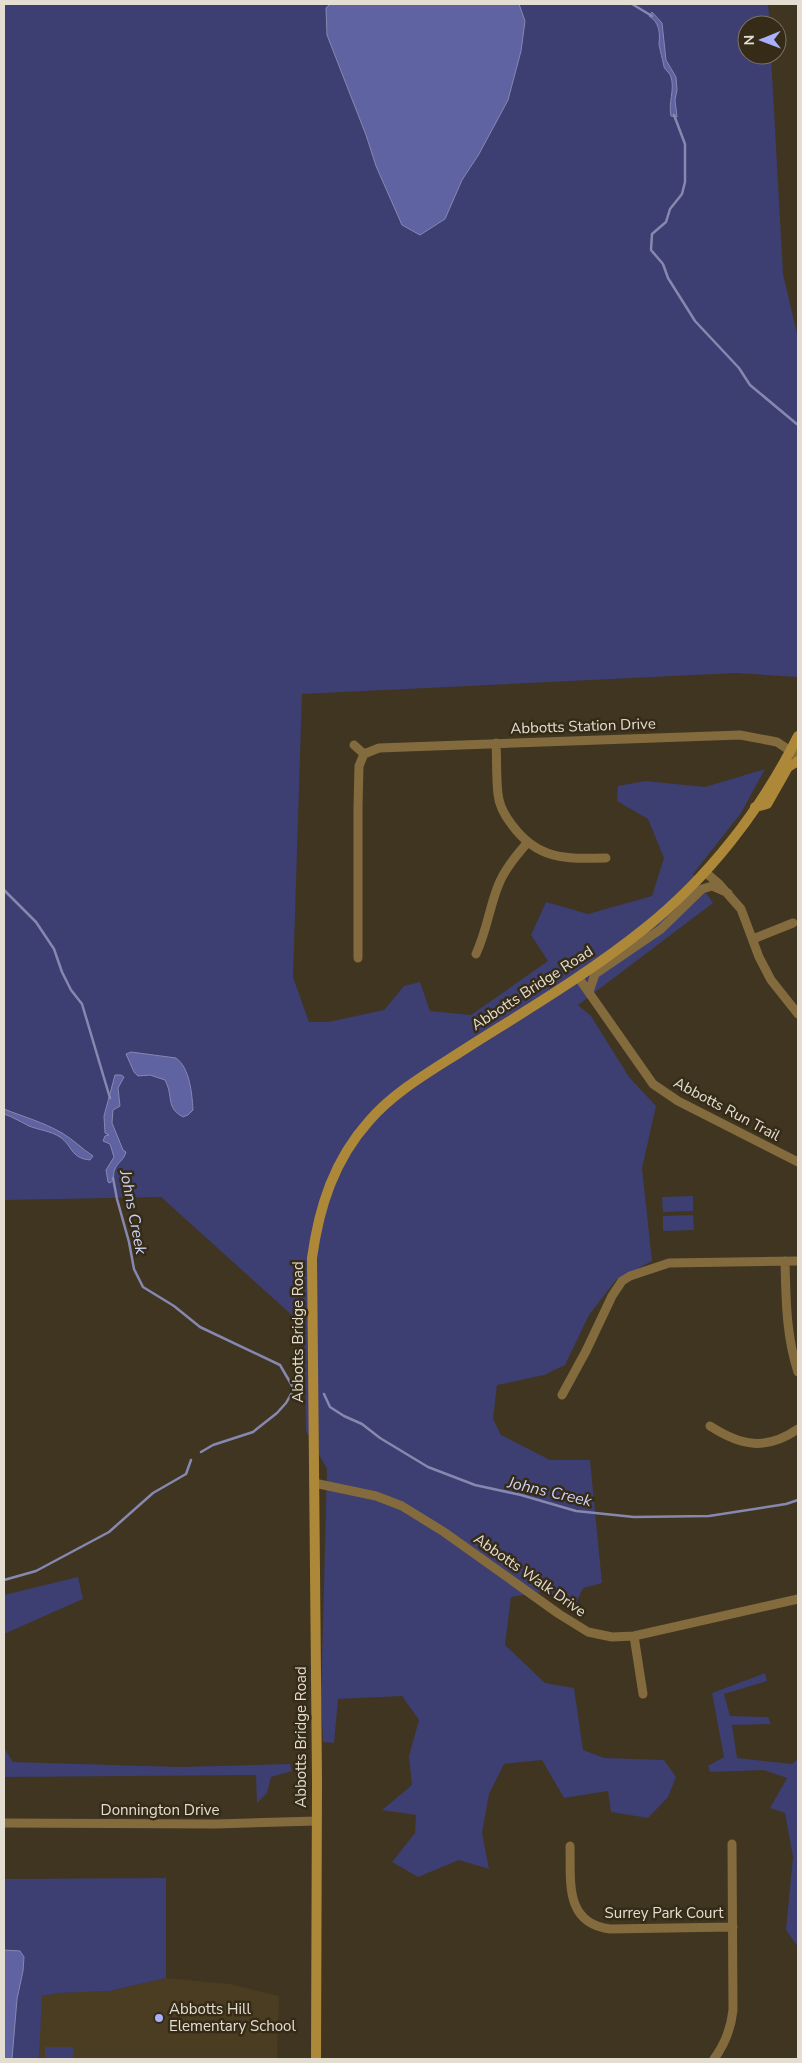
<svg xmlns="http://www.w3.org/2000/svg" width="802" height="2063" viewBox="0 0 802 2063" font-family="'Nunito Sans',sans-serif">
<rect width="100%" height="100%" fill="#3f3521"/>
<!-- built -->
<path fill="#4b3d22" d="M 166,1978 L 229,1984 L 279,1996 L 277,2059 L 39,2059 L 41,1996 L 59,1993 L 110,1991 Z"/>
<!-- green -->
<path fill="#3d3e71" d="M 4,4 L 768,4 L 770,25 L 747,25 L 747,55 L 771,55 L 783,274 L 798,338 L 798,677 L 735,673 L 302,694 L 293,977 L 309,1022 L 328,1022 L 384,1010 L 404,986 L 420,982 L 430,1011 L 471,1015 L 548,961 L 531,935 L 546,902 L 588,914 L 652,896 L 664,858 L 648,819 L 617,801 L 618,786 L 645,781 L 705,787 L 765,769 L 741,813 L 693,874 L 713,903 L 578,1005 L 591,1016 L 629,1077 L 656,1106 L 642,1168 L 652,1261 L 616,1280 L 589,1315 L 565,1365 L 544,1375 L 497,1385 L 493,1419 L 501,1435 L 550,1460 L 590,1460 L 602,1583 L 583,1588 L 572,1612 L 543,1592 L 511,1597 L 505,1645 L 545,1683 L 574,1688 L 583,1750 L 604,1758 L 664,1760 L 676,1777 L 668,1797 L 648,1818 L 611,1812 L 608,1791 L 564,1798 L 542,1760 L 504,1764 L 489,1794 L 482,1833 L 489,1869 L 459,1860 L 418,1877 L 392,1862 L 415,1833 L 416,1815 L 382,1810 L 412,1785 L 409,1756 L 419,1720 L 402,1696 L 338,1699 L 334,1743 L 323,1742 L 321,1699 L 327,1469 L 306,1431 L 304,1326 L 161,1197 L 4,1200 Z
M 693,1196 L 693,1211 L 663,1212 L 662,1197 Z
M 693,1215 L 694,1230 L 663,1231 L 663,1216 Z
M 78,1577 L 83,1599 L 4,1634 L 4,1595 Z
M 765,1673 L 767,1681 L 724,1694 L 730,1716 L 768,1717 L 771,1724 L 732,1725 L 737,1758 L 792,1764 L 798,1759 L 798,1947 L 786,1930 L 793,1857 L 785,1813 L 770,1808 L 787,1778 L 764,1770 L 710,1772 L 708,1766 L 724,1757 L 712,1693 Z
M 4,1748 L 13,1762 L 179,1767 L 290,1764 L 292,1771 L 271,1777 L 267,1793 L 257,1803 L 256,1775 L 4,1777 Z
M 166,1878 L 166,1978 L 110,1991 L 59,1993 L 42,1996 L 39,2059 L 4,2059 L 4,1879 Z
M 45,2047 L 74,2047 L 73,2059 L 45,2059 Z"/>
<!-- water -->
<path fill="#5f63a1" stroke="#8788b0" d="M 330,4 L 519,4 L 525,21 L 521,51 L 508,100 L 479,154 L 462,180 L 445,219 L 420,235 L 402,225 L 376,166 L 366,135 L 327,35 L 326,8 Z
M 652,12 L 662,23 L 666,60 L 676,77 L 677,90 L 675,100 L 677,117 L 671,116 C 668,103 675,90 671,77 C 670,73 666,71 664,67 C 664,65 659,46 659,44 C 660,33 660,23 649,16 Z
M 131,1052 L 176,1058 C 190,1068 192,1094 193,1110 L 188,1115 L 183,1117 C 165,1107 174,1097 165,1080 L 150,1075 L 138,1076 L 134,1072 L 126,1054 Z
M 115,1075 L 121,1075 L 124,1077 L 118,1088 L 120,1106 L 113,1110 L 112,1123 L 123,1150 L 126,1152 C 124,1160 118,1162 115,1169 C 112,1175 116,1179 110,1183 L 108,1182 L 106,1170 L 114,1157 L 110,1144 L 103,1141 L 105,1136 L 109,1135 L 105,1133 L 104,1116 Z
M 4,1109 C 24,1117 43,1122 62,1133 C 74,1140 82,1149 93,1156 L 90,1160 C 70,1158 73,1146 60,1137 C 51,1131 39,1130 29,1126 C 21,1122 13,1117 4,1114 Z
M 4,1950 L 20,1951 L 24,1957 L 23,1971 L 17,1999 L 12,2059 L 4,2059 Z"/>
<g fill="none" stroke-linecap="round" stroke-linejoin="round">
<!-- stream -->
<path stroke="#8788b0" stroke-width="2.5" d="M 632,4 L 652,16
M 674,115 L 685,144 L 685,182 L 682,194 L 670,209 L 666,222 L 652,234 L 651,250 L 663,264 L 668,278 L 695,321 L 739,368 L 750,385 L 798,425
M 4,890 L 36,922 L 54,949 L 62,972 L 71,990 L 82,1004 L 110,1098
M 113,1178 L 117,1199 L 129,1242 L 134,1269 L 143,1287 L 174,1306 L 200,1327 L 280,1365 L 294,1389
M 294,1389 L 300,1389
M 324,1394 L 330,1407 L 344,1416 L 362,1424 L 380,1438 L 428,1467 L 475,1485 L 521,1495 L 576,1511 L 634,1517 L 709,1516 L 786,1504 L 798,1500
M 201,1452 L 213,1445 L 253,1432 L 277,1413 L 286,1403 L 294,1389
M 4,1580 L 36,1571 L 109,1532 L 153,1493 L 186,1474 L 191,1460"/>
<!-- street -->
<path stroke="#836b3d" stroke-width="9" d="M 496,743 C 497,760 496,777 498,794 C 499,805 505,816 512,825 C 538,860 565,859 606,858
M 354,745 L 364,754
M 705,872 L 719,884 L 741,909 L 759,957 L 771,980 L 798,1014
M 753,939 L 793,923
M 476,954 C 487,930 489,909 498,886 C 504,870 516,856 527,843
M 358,958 L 358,807 L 359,766 L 364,754 L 379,748 L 740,735 L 777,742 L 798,756
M 578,977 L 653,1084 L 678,1101 L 798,1162
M 589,992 L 595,974 L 661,929 L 702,889 L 712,886 L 728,893
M 785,1261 C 786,1299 786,1336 798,1372
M 562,1395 L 586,1351 L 612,1296 L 622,1281 L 630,1276 L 669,1263 L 798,1261
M 710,1426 C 741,1446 766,1451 798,1429
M 314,1483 L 376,1496 L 402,1506 L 444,1532 L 559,1614 L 588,1632 L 612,1637 L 634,1636 L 798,1599
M 634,1636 L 643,1694
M 4,1823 L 216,1824 L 317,1821
M 570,1846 C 571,1881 564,1923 610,1929 L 733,1927
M 714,2059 C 725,2044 731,2029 733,2010 L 732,1844"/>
<!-- secondary -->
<path stroke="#ae8839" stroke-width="10" d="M 755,807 L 767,804 L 788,767 L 798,761
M 316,2059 L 317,1780 L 312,1258 C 319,1207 334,1160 369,1121 C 395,1091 431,1071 465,1049 C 525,1011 588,974 644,929 C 708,878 761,810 798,736"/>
</g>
<!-- markers -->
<circle fill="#aab0fb" stroke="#352b17" stroke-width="2" cx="159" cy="2018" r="5"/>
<g text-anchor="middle" stroke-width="5" stroke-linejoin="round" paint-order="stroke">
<!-- street labels -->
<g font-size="15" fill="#e4ded2" stroke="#352b17">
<text transform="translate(583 726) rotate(-2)" y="5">Abbotts Station Drive</text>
<text transform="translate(532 988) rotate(-33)" y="5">Abbotts Bridge Road</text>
<text transform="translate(727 1109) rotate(28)" y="5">Abbotts Run Trail</text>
<text transform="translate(298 1332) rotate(-90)" y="5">Abbotts Bridge Road</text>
<text transform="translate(530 1575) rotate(35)" y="5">Abbotts Walk Drive</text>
<text transform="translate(301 1737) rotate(-90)" y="5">Abbotts Bridge Road</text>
<text x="160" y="1815">Donnington Drive</text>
<text x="664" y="1918">Surrey Park Court</text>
</g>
<!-- poi labels -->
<g font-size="15" fill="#e4ded2" stroke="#352b17" text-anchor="start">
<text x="169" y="2014">Abbotts Hill<tspan x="169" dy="17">Elementary School</tspan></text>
</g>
<!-- water labels -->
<g font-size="16" font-style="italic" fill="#ced2f7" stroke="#352b17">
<text transform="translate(134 1212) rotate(79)" y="6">Johns Creek</text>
<text transform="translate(550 1491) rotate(13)" y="6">Johns Creek</text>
</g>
</g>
<!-- border -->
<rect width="802" height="2063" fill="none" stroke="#e4ded2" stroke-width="10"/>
<!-- north arrow -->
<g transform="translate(762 40) rotate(269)"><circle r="24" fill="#352b17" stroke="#7b7362"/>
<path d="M0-4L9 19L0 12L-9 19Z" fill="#aab0fb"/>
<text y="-8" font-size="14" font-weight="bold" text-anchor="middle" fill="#e4ded2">N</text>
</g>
</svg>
